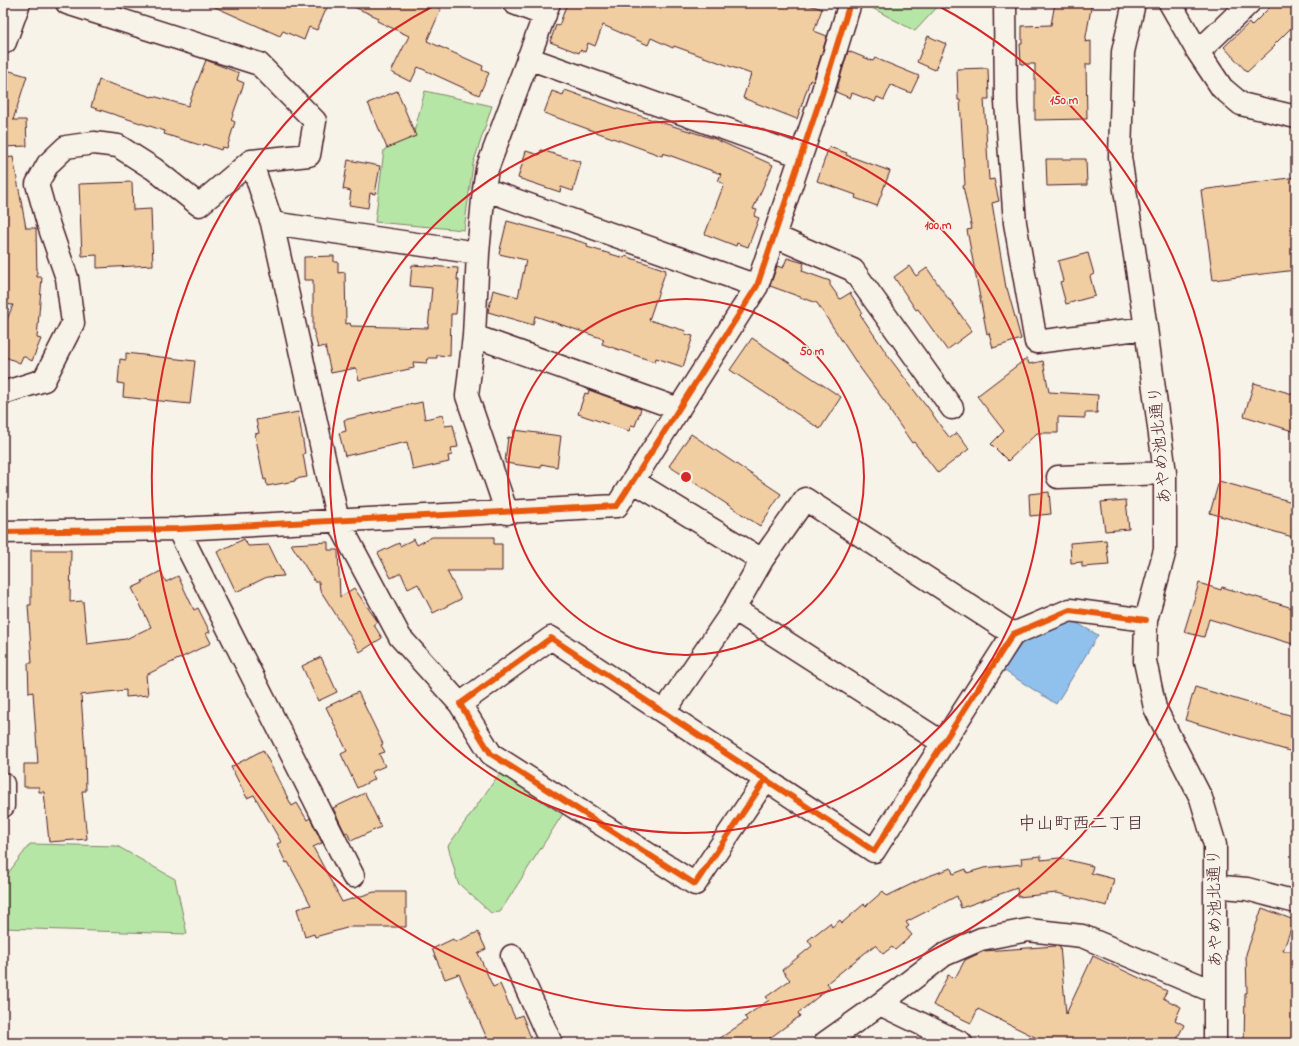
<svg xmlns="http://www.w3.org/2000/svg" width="1299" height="1046" viewBox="0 0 1299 1046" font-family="'Indie Flower','Klee One',sans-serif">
<rect width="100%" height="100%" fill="#f7f3e8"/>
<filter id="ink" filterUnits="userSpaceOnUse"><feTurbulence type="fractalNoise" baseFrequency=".025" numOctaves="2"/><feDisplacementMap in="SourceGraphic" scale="8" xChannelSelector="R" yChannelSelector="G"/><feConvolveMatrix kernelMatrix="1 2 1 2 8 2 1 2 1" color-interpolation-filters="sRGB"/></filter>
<g filter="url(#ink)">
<!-- green -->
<path fill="#b6e6a5" stroke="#808268" d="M 863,3 L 941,3 L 915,31 Z
M 425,91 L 492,106 L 473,164 L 464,230 L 375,222 L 384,150 L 414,132 Z
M 502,770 L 564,812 L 500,912 L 491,913 L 458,883 L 448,846 Z
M 30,844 L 117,846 L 175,879 L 187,934 L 3,928 L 3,880 Z"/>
<!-- water -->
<path fill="#90c1ec" stroke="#74809f" d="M 1073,621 L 1098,635 L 1056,704 L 1003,670 L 1028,635 Z"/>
<!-- building -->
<path fill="#f1cda2" stroke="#4a1f2b" d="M 206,3 L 329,3 L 317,30 L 309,27 L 304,40 L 283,31 L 280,36 Z
M 345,3 L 429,3 L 441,9 L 427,41 L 483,66 L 482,70 L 489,73 L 479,95 L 418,67 L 411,82 L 391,72 L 409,36 L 377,21 L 379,18 Z
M 567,3 L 645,3 L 653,7 L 655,3 L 803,3 L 822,9 L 814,31 L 827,36 L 813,82 L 810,80 L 797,119 L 743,98 L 751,74 L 674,46 L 673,48 L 651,38 L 648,45 L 603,25 L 595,46 L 588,43 L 585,52 L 580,50 L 579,53 L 550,42 L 556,25 L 559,26 Z
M 1055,3 L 1092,3 L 1085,42 L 1091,41 L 1091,64 L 1086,64 L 1087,119 L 1035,120 L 1035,64 L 1021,64 L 1020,44 L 1022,44 L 1022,26 L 1051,25 Z
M 1274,3 L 1296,3 L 1296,23 L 1274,45 L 1275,46 L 1247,72 L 1224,47 L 1249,23 L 1251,26 Z
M 928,36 L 946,44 L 935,70 L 917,62 Z
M 848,51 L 873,61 L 875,58 L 919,76 L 911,93 L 891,85 L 884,100 L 877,97 L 875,102 L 852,93 L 850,98 L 836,92 Z
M 206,60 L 239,73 L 237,80 L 244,83 L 231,120 L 235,122 L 227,148 L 222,147 L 221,150 L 204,144 L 203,146 L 164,134 L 165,131 L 91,107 L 99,80 L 152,97 L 153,96 L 188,106 Z
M 988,68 L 989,99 L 984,99 L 989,180 L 994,179 L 999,201 L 992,203 L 1006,288 L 1007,288 L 1021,339 L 993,348 L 989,333 L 987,334 L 967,230 L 972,229 L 963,186 L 965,185 L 960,100 L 958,100 L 957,69 Z
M 3,69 L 27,76 L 13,120 L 26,120 L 27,146 L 3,147 Z
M 565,90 L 618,109 L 715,139 L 773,165 L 753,209 L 757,210 L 754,216 L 759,218 L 748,247 L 737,243 L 736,246 L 705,234 L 724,184 L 718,181 L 721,174 L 663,153 L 662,156 L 544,113 L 552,91 L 563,95 Z
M 397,91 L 416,136 L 387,148 L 368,103 Z
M 829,147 L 847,153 L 846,155 L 890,171 L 877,206 L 855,198 L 856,195 L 817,181 Z
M 541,150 L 581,162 L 573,191 L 561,187 L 560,192 L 518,178 L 526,151 L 539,155 Z
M 13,157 L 26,228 L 36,228 L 37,277 L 42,277 L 37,338 L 41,339 L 32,361 L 23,356 L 20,363 L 3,356 L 3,329 L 13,305 L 3,304 L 3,158 Z
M 1046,159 L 1086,159 L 1087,185 L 1047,186 Z
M 348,160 L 380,166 L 375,194 L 370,193 L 368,208 L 349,205 L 351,191 L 343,189 Z
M 1296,177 L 1296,270 L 1213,280 L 1201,190 Z
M 132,182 L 133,210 L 151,209 L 153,265 L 97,268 L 97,255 L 82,256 L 79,184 Z
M 507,221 L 555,234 L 588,244 L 587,247 L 624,258 L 625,256 L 666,270 L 649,320 L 686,331 L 685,334 L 693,336 L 683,367 L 656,358 L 655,362 L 602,344 L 604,339 L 535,316 L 533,325 L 488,312 L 493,290 L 518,297 L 526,260 L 499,254 Z
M 1088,253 L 1094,274 L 1090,276 L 1095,296 L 1066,304 L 1060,282 L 1063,281 L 1058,261 Z
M 334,256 L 334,262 L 338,262 L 338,273 L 345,272 L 346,324 L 350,323 L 351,326 L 428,328 L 432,288 L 410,286 L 412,265 L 458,268 L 457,280 L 459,280 L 456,314 L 451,314 L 450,356 L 437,355 L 437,358 L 428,358 L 427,363 L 413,362 L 414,368 L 359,380 L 356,368 L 331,373 L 325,346 L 318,348 L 313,329 L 313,280 L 304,280 L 304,257 Z
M 787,258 L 804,263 L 802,271 L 830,281 L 830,285 L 840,299 L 850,293 L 862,312 L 860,314 L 891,360 L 926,406 L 927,406 L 942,428 L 950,438 L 957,433 L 969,449 L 938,473 L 914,442 L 912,443 L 890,411 L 891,410 L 858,365 L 817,303 L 770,286 L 777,266 L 783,268 Z
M 909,266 L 916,276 L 927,268 L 949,300 L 950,300 L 972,331 L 947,350 L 918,309 L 916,310 L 894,277 Z
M 752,338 L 841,397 L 820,429 L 730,370 Z
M 126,353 L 195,361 L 190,404 L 123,397 L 124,384 L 118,383 L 120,359 L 126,360 Z
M 1027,358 L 1029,364 L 1043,361 L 1049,392 L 1098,395 L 1097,413 L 1085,413 L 1085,418 L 1058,417 L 1058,433 L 1037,433 L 1008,461 L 991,444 L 1004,431 L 977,396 Z
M 1254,383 L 1296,395 L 1296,432 L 1244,416 Z
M 589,390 L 641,409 L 635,426 L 631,425 L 629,431 L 578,414 L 585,393 L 588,394 Z
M 422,402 L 425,419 L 443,415 L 445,426 L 453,425 L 458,447 L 451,448 L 452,455 L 448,456 L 449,462 L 413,470 L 407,442 L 345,456 L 339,433 L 346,431 L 344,420 Z
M 298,412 L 305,453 L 303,454 L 307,477 L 295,479 L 295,481 L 267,486 L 266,479 L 264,480 L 255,434 L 259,433 L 256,420 Z
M 514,430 L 561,436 L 557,467 L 541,464 L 541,468 L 505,463 L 508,437 L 513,438 Z
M 691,434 L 781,494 L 760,526 L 669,466 Z
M 1219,481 L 1296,503 L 1296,538 L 1210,513 Z
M 1049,492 L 1051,514 L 1030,516 L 1029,494 Z
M 1126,500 L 1129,529 L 1105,531 L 1101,502 Z
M 432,537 L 494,537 L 494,544 L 502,544 L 502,571 L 447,571 L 461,599 L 433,613 L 418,584 L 408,589 L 401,573 L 391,578 L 378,553 L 399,543 L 400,546 L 414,539 L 417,545 Z
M 244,539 L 248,546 L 269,545 L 284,576 L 267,577 L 236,592 L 217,552 Z
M 1106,540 L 1109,565 L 1082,567 L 1082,562 L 1071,563 L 1070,543 Z
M 328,542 L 328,550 L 338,550 L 340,597 L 354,588 L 378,622 L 374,625 L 382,638 L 360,652 L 320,590 L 319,582 L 315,582 L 291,544 Z
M 31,550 L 71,550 L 70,602 L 83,601 L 87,644 L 126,639 L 151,627 L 132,588 L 143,583 L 142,581 L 161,571 L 166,582 L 178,576 L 194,610 L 198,608 L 210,632 L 206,633 L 211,643 L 146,675 L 148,695 L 126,697 L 126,690 L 81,695 L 85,752 L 86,791 L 82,791 L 87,839 L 49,842 L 44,792 L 39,792 L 39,787 L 24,787 L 24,764 L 38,764 L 33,692 L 29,693 L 28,663 L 32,663 L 28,605 L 31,605 Z
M 1199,583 L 1221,590 L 1222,587 L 1296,609 L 1296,645 L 1209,619 L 1204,637 L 1184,632 Z
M 321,657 L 337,692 L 318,701 L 302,666 Z
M 1195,687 L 1296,717 L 1296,753 L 1185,720 Z
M 358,692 L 383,744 L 381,745 L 385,752 L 379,754 L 385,766 L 371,772 L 375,779 L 357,788 L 341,754 L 347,751 L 326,707 Z
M 263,750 L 292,806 L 297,803 L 307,820 L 310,818 L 322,843 L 313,847 L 342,902 L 374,892 L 406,892 L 406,927 L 350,927 L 315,937 L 314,934 L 305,937 L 297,909 L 311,905 L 288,862 L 286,863 L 277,844 L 281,842 L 254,795 L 247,798 L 231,767 Z
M 365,793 L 381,827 L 351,841 L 347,832 L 345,833 L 333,808 Z
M 1041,856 L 1041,860 L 1059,858 L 1093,866 L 1091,873 L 1114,879 L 1107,906 L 1057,893 L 1018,897 L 1017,888 L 961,908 L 957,896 L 906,922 L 909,926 L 906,928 L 912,935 L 895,950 L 892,947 L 883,954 L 875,945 L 827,983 L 830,987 L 798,1013 L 800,1016 L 763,1043 L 713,1043 L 747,1020 L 745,1017 L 769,1000 L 766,997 L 790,980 L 782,970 L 812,946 L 808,940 L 830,923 L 832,927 L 840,920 L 842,923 L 864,904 L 866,906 L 883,891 L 887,896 L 926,877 L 951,868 L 953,874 L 966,869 L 967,873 L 984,868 L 1022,864 L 1021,858 Z
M 1262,908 L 1294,920 L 1283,951 L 1295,951 L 1296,1043 L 1244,1043 L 1245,993 L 1247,993 L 1246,954 Z
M 478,932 L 486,949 L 478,953 L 493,987 L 500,984 L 515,1018 L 522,1015 L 533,1043 L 489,1043 L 459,974 L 445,979 L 432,949 L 453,939 L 455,942 Z
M 1056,946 L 1060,946 L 1066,1014 L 1093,956 L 1167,991 L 1163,998 L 1181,1007 L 1175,1020 L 1184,1025 L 1175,1043 L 1047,1043 L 978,1009 L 971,1023 L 933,1005 L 948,975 L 955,978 L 965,960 L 984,951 Z"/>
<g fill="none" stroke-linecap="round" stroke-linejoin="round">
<defs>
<path id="minor" d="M 514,3 L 545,15
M 1005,3 L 1006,102 L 1015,223 L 1036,342 L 1146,328
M 1134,3 L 1123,52 L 1120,157 L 1146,328 L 1165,473 L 1165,550 L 1146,620 L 1145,661 L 1155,708 L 1201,798 L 1215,845 L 1215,1043
M 1170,3 L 1198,52 L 1222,88 L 1241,104 L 1296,117
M 3,41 L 5,42 L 19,3
M 1198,52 L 1249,3
M 528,58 L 801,156
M 251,161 L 272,223 L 478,253
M 484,189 L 757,286
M 272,223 L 338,521 L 400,637 L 460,704
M 774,236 L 853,270 L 952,408
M 474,336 L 679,409
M 3,393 L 44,380 L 73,323 L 67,278 L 48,223 L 37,184 L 48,164 L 66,147 L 94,143 L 118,146 L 154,169 L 199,205 L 251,161 L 309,155 L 315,121 L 259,64 L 67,3
M 1058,477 L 1165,473
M 633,481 L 762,560
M 507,513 L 467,396 L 474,336 L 478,253 L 484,189 L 487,169 L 549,3
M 178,529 L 353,876
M 3,532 L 178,529 L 617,506 L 757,286 L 822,94 L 850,3
M 734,609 L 943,743
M 664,712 L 734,609 L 762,560 L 805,499 L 1013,634
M 765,780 L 695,884 L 491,754 L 460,704 L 551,638 L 874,851 L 1013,634 L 1070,610 L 1146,620
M 3,784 L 3,806
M 1223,887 L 1247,889 L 1296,902
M 512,956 L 551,1043
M 880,1004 L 961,1043
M 825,1043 L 880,1004 L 944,955 L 981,939 L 1028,930 L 1082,936 L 1215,992"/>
</defs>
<!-- minor casing -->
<use href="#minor" stroke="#4a1f2b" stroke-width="25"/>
<!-- minor -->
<use href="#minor" stroke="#f7f3e8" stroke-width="22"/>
<defs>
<path id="cycleway" d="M 3,532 L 178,529 L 617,506 L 757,286 L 822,94 L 850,3
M 765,780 L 695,884 L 491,754 L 460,704 L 551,638 L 874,851 L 1013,634 L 1070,610 L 1146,620"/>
</defs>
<!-- cycleway casing -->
<use href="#cycleway" stroke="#f7f3e8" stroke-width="8"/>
<!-- cycleway -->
<use href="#cycleway" stroke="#e8590c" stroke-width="6"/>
</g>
</g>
<!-- distance rings -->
<g fill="none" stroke="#d62828" stroke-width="2">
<circle cx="686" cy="477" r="178"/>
<circle cx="686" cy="477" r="356"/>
<path d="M933 3A534 534 0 1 1 439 3"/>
</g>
<g text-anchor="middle" stroke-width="3" stroke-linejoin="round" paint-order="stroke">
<!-- street labels -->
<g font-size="17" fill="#4a1f2b" stroke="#f7f3e8">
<text transform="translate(1159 445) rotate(-95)" y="6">あやめ池北通り</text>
<text transform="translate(1214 908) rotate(-91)" y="6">あやめ池北通り</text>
</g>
<!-- neighbourhood labels -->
<g font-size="18" fill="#4a1f2b" stroke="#f7f3e8">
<text x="1081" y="829">中山町西二丁目</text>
</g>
</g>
<circle cx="686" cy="477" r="6" fill="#d62828" stroke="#f7f3e8" stroke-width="2"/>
<g font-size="12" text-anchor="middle" font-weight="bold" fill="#d62828" stroke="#f7f3e8" stroke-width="3" stroke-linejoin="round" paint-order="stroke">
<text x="1064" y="104">150 m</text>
<text x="938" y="229">100 m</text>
<text x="812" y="355">50 m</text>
</g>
<!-- margin -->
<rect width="1299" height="1046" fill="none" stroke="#f7f3e8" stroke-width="16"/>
<rect x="8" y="8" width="1283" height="1030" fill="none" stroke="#4a1f2b" stroke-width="1.5" filter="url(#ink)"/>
</svg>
